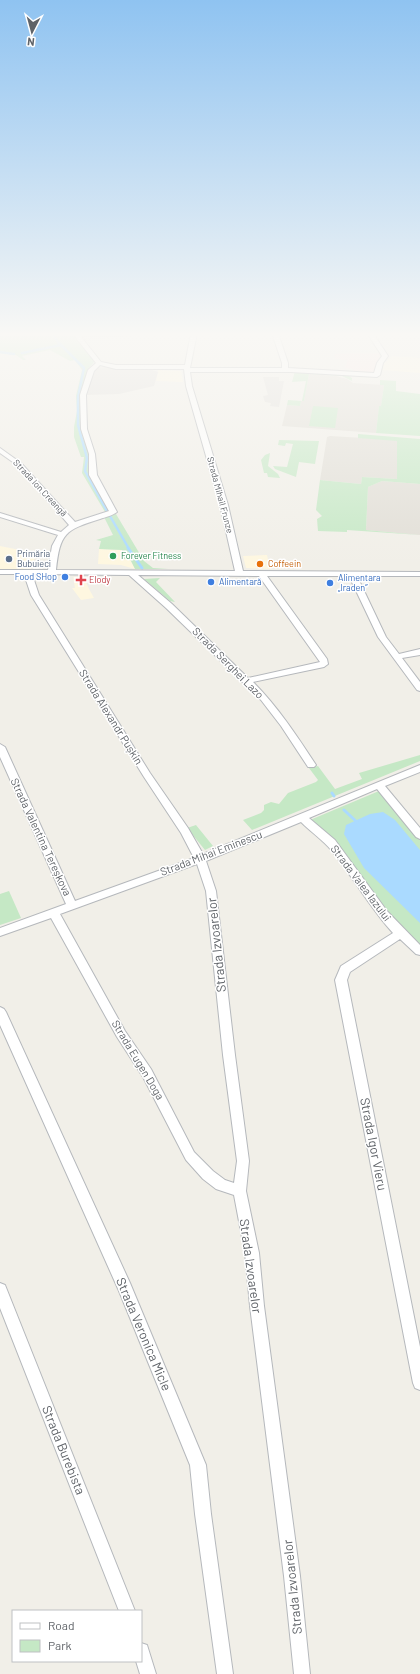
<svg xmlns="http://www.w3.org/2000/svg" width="420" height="1674" viewBox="0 0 420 1674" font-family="Barlow,sans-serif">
<rect width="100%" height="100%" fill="#f1efe8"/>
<!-- commercial -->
<path fill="#fef7e0" d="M 392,356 L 420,358 L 420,373 L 381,370 L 382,364 L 386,362 Z
M 158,370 L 181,371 L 183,382 L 156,381 Z
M 0,546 L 35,553 L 36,555 L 30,570 L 0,569 Z
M 99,549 L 122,550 L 121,559 L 130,559 L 135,569 L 121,565 L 98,564 Z
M 267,555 L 270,569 L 246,568 L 243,556 Z
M 83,576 L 89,589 L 94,598 L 81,600 L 72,588 L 75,588 L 73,577 Z"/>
<!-- industrial -->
<path fill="#e0deda" d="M 81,333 L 138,333 L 133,336 L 83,340 Z
M 96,367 L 152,370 L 158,372 L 154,386 L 119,394 L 86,395 Z
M 263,377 L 279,377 L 279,381 L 284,381 L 279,407 L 270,406 L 271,403 L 265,402 L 263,396 L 268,395 Z"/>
<!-- education -->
<path fill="#e1ded6" d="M 309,374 L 336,376 L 347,379 L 353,383 L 384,385 L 381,406 L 379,406 L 376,433 L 282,426 L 287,405 L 300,406 L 301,401 L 304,401 Z
M 330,436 L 397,440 L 397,479 L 362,477 L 361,484 L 320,480 L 327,437 Z
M 382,481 L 420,484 L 420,535 L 366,530 L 368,487 Z"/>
<!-- medical -->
<path fill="#fce8e6" d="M 381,353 L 382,355 L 380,360 L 378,360 L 376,373 L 353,371 L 353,369 L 345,368 L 348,360 L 335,359 L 335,354 Z"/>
<!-- green -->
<path fill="#c5e8c5" d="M 0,333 L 71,333 L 95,361 L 88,369 L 81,396 L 82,426 L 83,437 L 89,454 L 91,474 L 111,511 L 105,512 L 82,473 L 84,457 L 81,457 L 74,437 L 74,427 L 77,411 L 76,396 L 82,370 L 75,360 L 70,361 L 50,350 L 22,356 L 26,360 L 23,360 L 16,355 L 0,353 Z
M 295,371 L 346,374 L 352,378 L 352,381 L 342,376 L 309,374 L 304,401 L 301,401 L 300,406 L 287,405 L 288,400 L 302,401 L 306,381 L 292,382 Z
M 380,380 L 396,381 L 396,391 L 420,394 L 420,436 L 376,433 L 379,406 L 381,406 L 384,385 L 380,385 Z
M 313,406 L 338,408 L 335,428 L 309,426 Z
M 358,434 L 420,439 L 420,484 L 382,481 L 368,487 L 366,530 L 420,535 L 347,530 L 347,532 L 318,531 L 317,519 L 322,516 L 316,510 L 320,480 L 361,484 L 362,477 L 397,479 L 397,441 L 358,438 Z
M 279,440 L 319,441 L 315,464 L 299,462 L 296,477 L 275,469 L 273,466 L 287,467 L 293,444 L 286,443 L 285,446 L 278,445 Z
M 270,453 L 268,466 L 278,474 L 280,478 L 268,477 L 267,473 L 264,473 L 261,460 L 265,455 Z
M 116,514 L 144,561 L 153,568 L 168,569 L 135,569 L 130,559 L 121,559 L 122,550 L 99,549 L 101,541 L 96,540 L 113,535 L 104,517 Z
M 160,578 L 156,582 L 175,602 L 170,601 L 144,579 Z
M 420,755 L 420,761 L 252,830 L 243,820 L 261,813 L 264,810 L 264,805 L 271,802 L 279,804 L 288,793 L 316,782 L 318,780 L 309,768 L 318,766 L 335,789 L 362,779 L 359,773 Z
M 379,791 L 420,840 L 420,946 L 403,931 L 337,844 L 310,820 Z
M 196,825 L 213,846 L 205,850 L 187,828 Z
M 9,891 L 21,918 L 0,925 L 0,894 Z"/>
<!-- water -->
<path fill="#aadaff" d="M 383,812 L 395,820 L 420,850 L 420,923 L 364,868 L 344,834 L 346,825 L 370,814 Z"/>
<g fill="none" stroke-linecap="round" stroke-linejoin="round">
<!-- stream-far1 -->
<path stroke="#aadaff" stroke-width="2.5" d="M 52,333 L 58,342 L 84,368 L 78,397 L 78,425 L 87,458 L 85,471 L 107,511
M 0,352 L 14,354
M 22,353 L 61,345
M 110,516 L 129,549"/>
<!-- stream -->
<path stroke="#aadaff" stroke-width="3" d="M 128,548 L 142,568
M 332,793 L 334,796
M 344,810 L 359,824"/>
<defs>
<path id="minor" d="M 72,333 L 78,333 L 101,362 L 116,365 L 185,365 L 191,333 L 197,333 L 190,368 L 282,368 L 282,363 L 272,333 L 278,333 L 288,363 L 288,368 L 374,373 L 377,363 L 382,356 L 367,333 L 373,333 L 388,356 L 383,363 L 380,375 L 377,377 L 291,372 L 190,372 L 192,386 L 228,505 L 243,571 L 420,572 L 420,576 L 357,576 L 386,637 L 399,654 L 420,649 L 420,655 L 402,658 L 420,682 L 420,691 L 417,690 L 378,637 L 349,576 L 267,576 L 327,659 L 328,664 L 324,667 L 253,682 C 278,707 297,736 316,765 L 314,767 L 308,767 L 281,726 L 261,700 L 166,608 L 129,575 L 32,574 L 39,595 L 150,773 L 188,828 L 203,854 L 420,765 L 420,772 L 385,786 L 420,828 L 420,839 L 416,837 L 377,789 L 309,818 L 335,840 L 387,911 L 420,945 L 420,955 L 416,954 L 400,939 L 350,972 L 347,980 L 420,1347 L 420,1390 L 415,1388 L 413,1383 L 335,980 L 341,966 L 393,933 C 370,908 354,878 332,851 C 323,840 311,832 301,822 L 206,861 L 216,891 L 235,1055 L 249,1161 L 246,1191 L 259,1253 L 264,1306 L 300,1576 L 310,1674 L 294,1674 L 284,1576 L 250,1306 L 245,1253 L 234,1195 L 216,1189 L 203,1179 L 186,1160 L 143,1077 L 117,1037 L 51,918 L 0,936 L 0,928 L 66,904 L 0,757 L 0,744 L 5,747 L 75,901 L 194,858 L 181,833 L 144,777 L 31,595 L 24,574 L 0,574 L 0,570 L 48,570 L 52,546 L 58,535 L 0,517 L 0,513 L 61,532 L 69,525 L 17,465 L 0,453 L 0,448 L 21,463 L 75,522 L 109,511 L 89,475 L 89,454 L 81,429 L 80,395 L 88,370 L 96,363 ZM 100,365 L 116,369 L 184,369 L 186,386 L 220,505 L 235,571 L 56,570 C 60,533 65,530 100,519 C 105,517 112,516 117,512 L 97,475 L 95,454 L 87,429 L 86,395 L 94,371 ZM 138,575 L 259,576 L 320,662 L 248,678 L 172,604 ZM 197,864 L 206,891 L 223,1055 L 237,1161 L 234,1183 L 225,1180 L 213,1171 L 194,1152 L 151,1069 L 125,1031 L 60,914 Z
M 0,1007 L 4,1009 L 6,1012 L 130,1283 L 206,1465 L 211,1514 L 233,1674 L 217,1674 L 195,1514 L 190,1465 L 119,1291 L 0,1025 Z
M 0,1283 L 5,1285 L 7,1290 L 135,1611 L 119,1611 L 0,1308 Z
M 141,1643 L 147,1645 L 156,1674 L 140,1674 L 136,1661 L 141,1661 Z"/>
</defs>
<!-- minor casing -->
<use href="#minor" stroke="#b5b8bc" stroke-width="2"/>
<!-- minor -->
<use href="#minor" fill="#fff" fill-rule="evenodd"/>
</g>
<!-- sky -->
<linearGradient id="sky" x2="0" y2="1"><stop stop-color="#8fc3f1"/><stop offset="0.59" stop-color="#f9f8f5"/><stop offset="1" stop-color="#f9f8f5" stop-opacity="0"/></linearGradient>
<rect width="420" height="567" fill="url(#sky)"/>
<!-- markers -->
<circle fill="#2e9e5b" stroke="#fff" stroke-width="1.5" cx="113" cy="556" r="4"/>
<circle fill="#5c6f8a" stroke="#fff" stroke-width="1.5" cx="9" cy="559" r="4"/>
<circle fill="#e8710a" stroke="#fff" stroke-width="1.5" cx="260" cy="564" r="4"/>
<g fill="#3f7fe0" stroke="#fff" stroke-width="1.5">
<circle cx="65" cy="577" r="4"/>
<circle cx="211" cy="582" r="4"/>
<circle cx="330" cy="583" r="4"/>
</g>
<path fill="#e0444e" stroke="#fff" stroke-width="1.5" d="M79 574h4v4h4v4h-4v4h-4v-4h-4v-4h4z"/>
<g text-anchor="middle" stroke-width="3" stroke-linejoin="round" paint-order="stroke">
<!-- far-street labels -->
<g font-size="9" fill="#5f6368" stroke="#fff">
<text transform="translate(40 488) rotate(47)" y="3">Strada Ion Creangă</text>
<text transform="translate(220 495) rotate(75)" y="3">Strada Mihail Frunze</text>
</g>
<!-- far-service labels -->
<g font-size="9" fill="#4e5e75" stroke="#fff" text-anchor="start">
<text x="17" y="557">Primăria<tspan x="17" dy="10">Bubuieci</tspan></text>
</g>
<!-- far-leisure labels -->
<g font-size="9" fill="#27864d" stroke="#fff" text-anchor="start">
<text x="121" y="559">Forever Fitness</text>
</g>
<!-- far-food labels -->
<g font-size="9" fill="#c56008" stroke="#fff" text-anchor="start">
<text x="268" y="567">Coffeein</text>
</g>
<!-- far-shop labels -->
<g font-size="9" fill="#366cbe" stroke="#fff" text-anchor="start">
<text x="57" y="580" text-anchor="end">Food SHop</text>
<text x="338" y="581">Alimentara<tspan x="338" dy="10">„Iraden”</tspan></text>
<text x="219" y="585">Alimentară</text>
</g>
<!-- far-health labels -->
<g font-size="9" fill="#be3a42" stroke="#fff" text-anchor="start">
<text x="89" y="583">Elody</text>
</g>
<!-- street labels -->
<g font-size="11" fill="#5f6368" stroke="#fff">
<text transform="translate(228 663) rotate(45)" y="4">Strada Serghei Lazo</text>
<text transform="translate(111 717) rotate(58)" y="4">Strada Alexandr Pușkin</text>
<text transform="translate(41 837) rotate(65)" y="4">Strada Valentina Tereșkova</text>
<text transform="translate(211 853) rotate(-21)" y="4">Strada Mihai Eminescu</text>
<text transform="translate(361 883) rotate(53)" y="4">Strada Valea Iazului</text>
<text transform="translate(138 1060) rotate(59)" y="4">Strada Eugen Doga</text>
</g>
<!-- near-street labels -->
<g font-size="13" fill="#5f6368" stroke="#fff">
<text transform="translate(216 945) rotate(-96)" y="5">Strada Izvoarelor</text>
<text transform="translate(374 1144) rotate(79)" y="5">Strada Igor Vieru</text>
<text transform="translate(251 1266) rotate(82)" y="5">Strada Izvoarelor</text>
<text transform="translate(144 1334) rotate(67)" y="5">Strada Veronica Micle</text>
<text transform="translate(64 1450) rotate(68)" y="5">Strada Burebista</text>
<text transform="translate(292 1587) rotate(-96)" y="5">Strada Izvoarelor</text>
</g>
</g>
<!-- legend -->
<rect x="12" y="1610" width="130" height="52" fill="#ffffff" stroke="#bfc1c3"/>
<rect x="20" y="1623" width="20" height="6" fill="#ffffff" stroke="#bfc1c3"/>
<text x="48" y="1630" font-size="12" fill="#5f6368">Road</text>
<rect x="20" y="1640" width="20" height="12" fill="#c5e8c5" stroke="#bfc1c3"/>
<text x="48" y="1650" font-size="12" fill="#5f6368">Park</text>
<!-- north arrow -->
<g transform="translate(32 32) rotate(186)" stroke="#ffffff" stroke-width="3" paint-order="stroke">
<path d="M0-3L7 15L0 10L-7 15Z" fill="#5f6368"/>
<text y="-6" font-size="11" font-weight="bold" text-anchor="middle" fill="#5f6368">N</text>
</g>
</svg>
